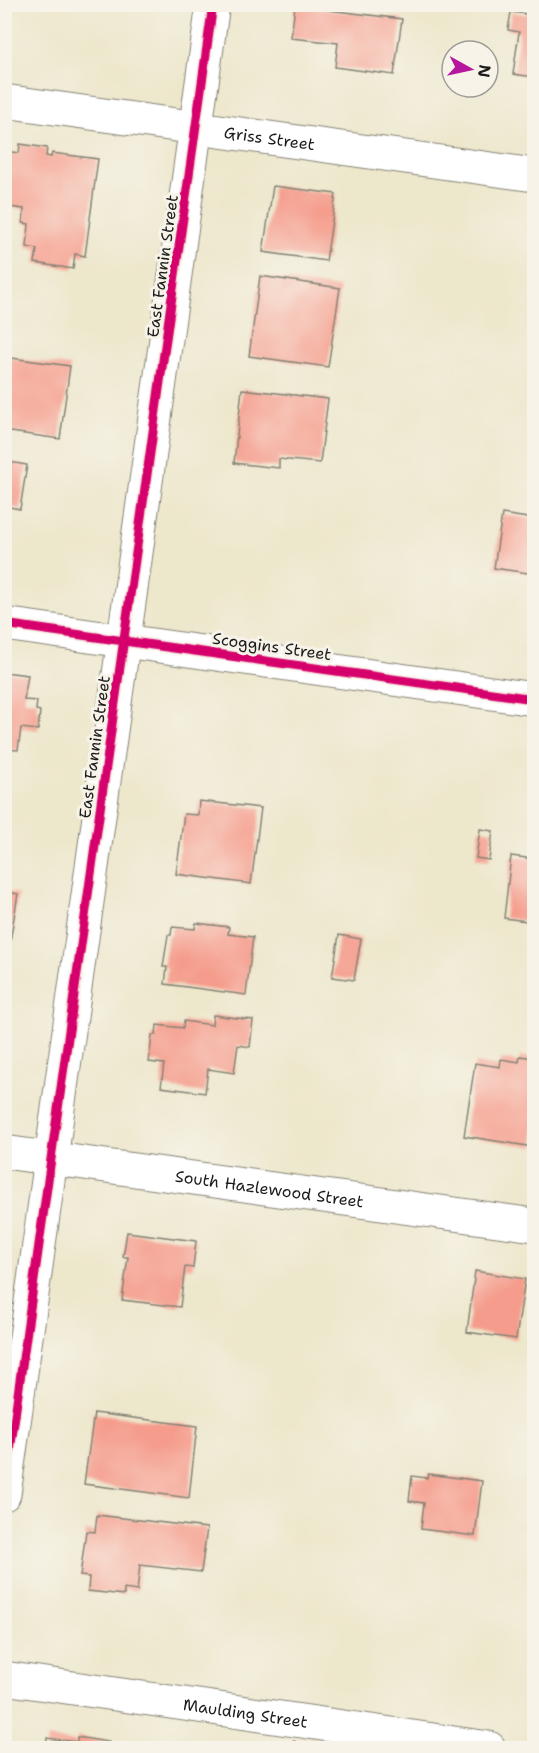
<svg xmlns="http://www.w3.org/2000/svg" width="539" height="1753" viewBox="0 0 539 1753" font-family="'Shantell Sans',sans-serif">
<rect width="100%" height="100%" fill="#f7f3e8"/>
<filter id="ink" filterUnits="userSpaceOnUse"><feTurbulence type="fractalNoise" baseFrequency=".0167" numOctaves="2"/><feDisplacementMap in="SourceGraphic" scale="12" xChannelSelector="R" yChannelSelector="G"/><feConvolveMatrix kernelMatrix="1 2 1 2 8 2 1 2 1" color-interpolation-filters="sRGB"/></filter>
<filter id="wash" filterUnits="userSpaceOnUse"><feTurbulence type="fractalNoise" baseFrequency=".008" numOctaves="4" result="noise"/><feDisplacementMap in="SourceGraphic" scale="24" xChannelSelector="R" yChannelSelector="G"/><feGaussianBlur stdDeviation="1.35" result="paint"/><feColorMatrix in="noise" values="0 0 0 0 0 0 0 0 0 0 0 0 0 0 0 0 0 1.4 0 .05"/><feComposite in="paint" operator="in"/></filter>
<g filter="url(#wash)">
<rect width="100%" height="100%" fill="#ede7cc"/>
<g id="blocks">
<!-- building -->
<path fill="#f59c8c" d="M 105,4 L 119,4 L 118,9 Z
M 295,6 L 402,19 L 394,75 L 335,67 L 338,43 L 291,38 Z
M 511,12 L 534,15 L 534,77 L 513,74 L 519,32 L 508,30 Z
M 20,144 L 47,148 L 46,156 L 51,157 L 52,153 L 98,159 L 85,256 L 75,254 L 73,269 L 35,263 L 37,249 L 27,247 L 29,224 L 23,223 L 24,209 L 9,207 L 10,198 L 4,198 L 4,151 L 19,153 Z
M 273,186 L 336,194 L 326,261 L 263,252 Z
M 260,276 L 340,288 L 328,367 L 249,356 Z
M 4,357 L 70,366 L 60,439 L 4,431 Z
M 242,389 L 328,399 L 320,463 L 279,459 L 279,468 L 234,463 Z
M 4,461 L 27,465 L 20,509 L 4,506 Z
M 502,514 L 534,519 L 534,574 L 494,568 Z
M 4,672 L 28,675 L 24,700 L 37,701 L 36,710 L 40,711 L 38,730 L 21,728 L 18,750 L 4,749 Z
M 199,801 L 261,808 L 251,884 L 176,874 L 184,814 L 198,815 Z
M 480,829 L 493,831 L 489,860 L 476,858 Z
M 511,856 L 534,859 L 534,922 L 504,918 Z
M 4,891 L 18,894 L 9,948 L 4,947 Z
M 196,923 L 229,927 L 228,934 L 253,937 L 246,995 L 165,984 L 167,967 L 163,967 L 168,935 L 171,935 L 172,927 L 195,929 Z
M 339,935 L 361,939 L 354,980 L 332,977 Z
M 213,1015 L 253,1020 L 250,1047 L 238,1045 L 234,1073 L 208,1069 L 205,1093 L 161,1087 L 164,1064 L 149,1062 L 152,1035 L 156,1035 L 157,1025 L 183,1028 L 184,1021 L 212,1025 Z
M 520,1056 L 534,1058 L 534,1147 L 464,1136 L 475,1063 L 500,1067 L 501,1059 L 519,1062 Z
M 127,1232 L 196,1241 L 193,1268 L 185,1267 L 180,1307 L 122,1300 L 128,1257 L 123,1257 Z
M 475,1271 L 525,1279 L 516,1339 L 467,1332 Z
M 94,1413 L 197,1426 L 189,1498 L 84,1484 Z
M 428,1474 L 482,1481 L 475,1536 L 421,1529 L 424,1503 L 409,1501 L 412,1476 L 427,1478 Z
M 97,1515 L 207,1528 L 201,1572 L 140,1565 L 137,1591 L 124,1589 L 124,1595 L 88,1591 L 89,1577 L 80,1576 L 86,1531 L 95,1532 Z
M 77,1737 L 109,1742 L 108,1746 L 113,1747 L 113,1748 L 46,1748 L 47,1738 L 77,1742 Z
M 294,1741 L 300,1744 L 304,1748 L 287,1748 Z"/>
</g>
</g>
<g filter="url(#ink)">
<use href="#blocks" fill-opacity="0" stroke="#848274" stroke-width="1.5"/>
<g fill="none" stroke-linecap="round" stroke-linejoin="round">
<defs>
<g id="minor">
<path id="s1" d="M 4,101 L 534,175"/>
<path d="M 4,624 L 534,699"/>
<path id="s2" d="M 4,1152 L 534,1225"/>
<path d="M 4,1494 L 213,4"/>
<path id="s3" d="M 4,1678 L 489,1748"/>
</g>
</defs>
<!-- minor casing -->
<use href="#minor" stroke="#848274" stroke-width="35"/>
<!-- minor -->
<use href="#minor" stroke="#fff" stroke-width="33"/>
<defs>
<path id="cycleway" d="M 4,624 L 534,699
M 4,1494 L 213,4"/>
</defs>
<!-- cycleway casing -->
<use href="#cycleway" stroke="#f7f3e8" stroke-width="13"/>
<!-- cycleway -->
<use href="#cycleway" stroke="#d6006c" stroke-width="9"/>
</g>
</g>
<g text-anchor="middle" stroke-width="6" stroke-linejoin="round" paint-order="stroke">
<!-- street labels -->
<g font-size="16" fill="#1c1c1c" stroke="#f7f3e8">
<text dy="6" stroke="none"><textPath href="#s1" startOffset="268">Griss Street</textPath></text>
<text transform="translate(162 266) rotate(-82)" y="6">East Fannin Street</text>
<text transform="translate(272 646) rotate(8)" y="6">Scoggins Street</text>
<text transform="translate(94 747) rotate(-82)" y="6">East Fannin Street</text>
<text dy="6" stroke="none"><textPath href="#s2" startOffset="268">South Hazlewood Street</textPath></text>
<text dy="6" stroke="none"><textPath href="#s3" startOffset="244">Maulding Street</textPath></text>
</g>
</g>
<!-- margin -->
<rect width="539" height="1753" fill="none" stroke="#f7f3e8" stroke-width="24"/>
<!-- north arrow -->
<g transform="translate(470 69) rotate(98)"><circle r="28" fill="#f7f3e8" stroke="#9f9d96" stroke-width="1.5"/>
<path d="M0-4.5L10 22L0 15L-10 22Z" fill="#b5179e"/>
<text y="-9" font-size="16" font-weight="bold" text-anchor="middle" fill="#1c1c1c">N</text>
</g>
</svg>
